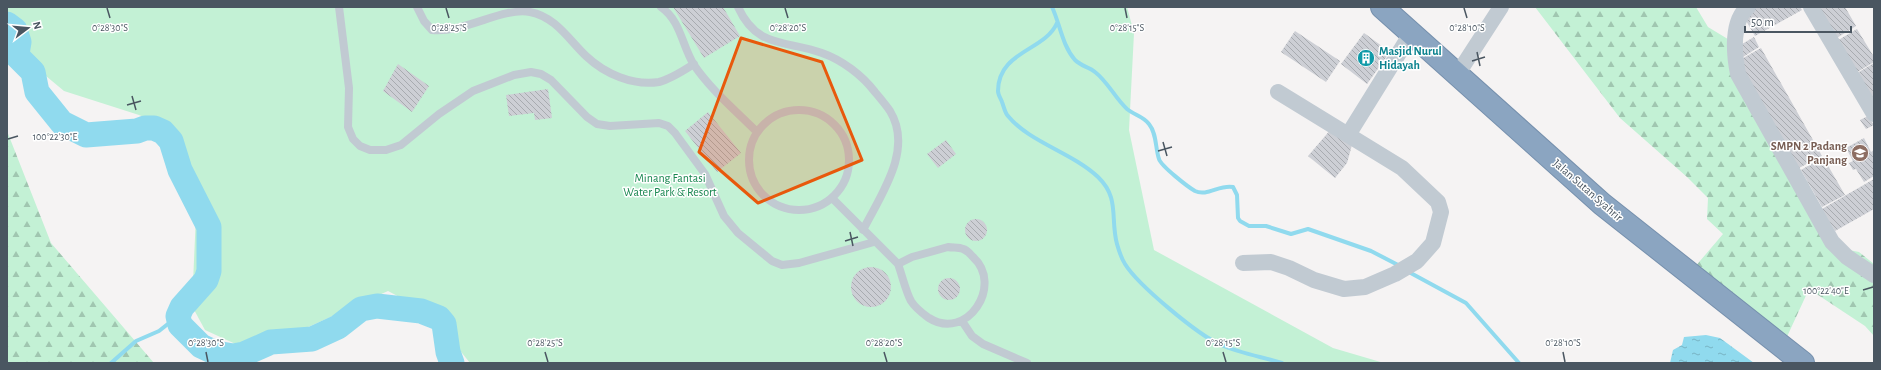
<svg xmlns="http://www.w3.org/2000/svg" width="1881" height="370" viewBox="0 0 1881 370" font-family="'Alegreya Sans',sans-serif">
<defs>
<pattern id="forest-firs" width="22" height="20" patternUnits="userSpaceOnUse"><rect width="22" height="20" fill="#c3f1d5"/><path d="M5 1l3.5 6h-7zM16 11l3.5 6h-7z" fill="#a0c6b0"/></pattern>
<pattern id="water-ripples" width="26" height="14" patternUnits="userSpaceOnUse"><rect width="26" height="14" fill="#90daee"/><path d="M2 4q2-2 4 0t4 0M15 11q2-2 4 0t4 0" fill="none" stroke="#78b4c4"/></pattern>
<pattern id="building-back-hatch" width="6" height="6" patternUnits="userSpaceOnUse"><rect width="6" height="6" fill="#cdcfd5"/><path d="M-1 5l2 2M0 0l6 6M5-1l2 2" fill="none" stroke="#a8abb0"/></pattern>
</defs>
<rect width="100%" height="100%" fill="#f5f3f3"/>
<!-- forest -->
<path fill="url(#forest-firs)" d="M 1535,7 L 1696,7 L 1708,27 L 1736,44 L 1829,230 L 1849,250 L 1859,252 L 1874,264 L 1874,336 L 1865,326 L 1809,289 L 1785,341 L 1694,268 L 1723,234 L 1707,219 L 1708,198 L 1687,177 L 1620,118 Z
M 7,131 L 51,243 L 154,363 L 7,363 Z"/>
<!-- green -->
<path fill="#c3f1d5" d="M 7,7 L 1127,7 L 1134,33 L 1129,130 L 1154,250 L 1333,348 L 1384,363 L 470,363 L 430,313 L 388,291 L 253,352 L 205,330 L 192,306 L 197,192 L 180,133 L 139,115 L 64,91 L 34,66 L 7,16 Z"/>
<!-- water -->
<path fill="url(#water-ripples)" d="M 1706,335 L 1720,338 L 1754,363 L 1670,363 L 1673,350 L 1682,345 L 1684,337 Z"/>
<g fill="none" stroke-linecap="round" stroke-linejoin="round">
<!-- stream -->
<path stroke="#90daee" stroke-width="4" d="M 1052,7 C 1060,24 1062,45 1075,60 C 1081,66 1089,67 1095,72 C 1108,82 1115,98 1127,109 C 1134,115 1143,116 1149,124 C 1157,134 1155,147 1159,159 C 1161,166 1188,187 1195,191 C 1207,197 1220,184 1233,187 L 1237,195 L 1238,218 L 1240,221 L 1249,226 L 1266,226 L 1291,234 L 1308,229 L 1371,251 L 1400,266
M 1057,23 C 1045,51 998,51 998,91 C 998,95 1001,99 1002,102 C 1004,107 1005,113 1008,116 C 1029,142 1073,153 1098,177 C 1120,198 1110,218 1117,244 C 1119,251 1121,258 1125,264 C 1138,285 1198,335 1221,345 C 1240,353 1262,357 1282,363
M 1407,271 L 1466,303 L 1519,363
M 111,363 L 136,341 L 159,331 L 178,316"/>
<!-- river -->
<path stroke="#90daee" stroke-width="25" d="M 7,24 L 15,30 L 19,42 L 17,54 L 18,57 L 33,72 L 37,92 L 62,123 L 86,135 L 137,131 L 145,128 L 154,128 L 163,132 L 171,141 L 180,170 L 209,227 L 209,271 L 206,280 L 182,307 L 178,316 L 180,325 L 201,346 L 216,353 L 233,356 L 244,354 L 271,342 L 312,339 L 338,327 L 361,309 L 377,306 L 421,311 L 439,318 L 444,324 L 448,352 L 452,363"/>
</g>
<!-- building -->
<path fill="url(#building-back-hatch)" d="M 673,7 L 723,7 L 740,36 L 704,58 Z
M 1755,7 L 1800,7 L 1802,10 L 1755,36 L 1742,14 Z
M 1812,7 L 1845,7 L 1856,26 L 1832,41 Z
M 1857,29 L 1874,57 L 1874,62 L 1854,74 L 1835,42 Z
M 1295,31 L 1340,61 L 1326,82 L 1281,52 Z
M 1364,33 L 1390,52 L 1367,84 L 1341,64 Z
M 1754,37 L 1759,47 L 1743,57 L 1737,47 Z
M 1761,48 L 1822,156 L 1799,168 L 1738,61 Z
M 1874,63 L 1874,109 L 1854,75 Z
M 398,64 L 429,86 L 412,112 L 383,91 Z
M 548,89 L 552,118 L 535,120 L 534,113 L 509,116 L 506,95 Z
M 708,112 L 741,153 L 717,172 L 685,131 Z
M 1868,116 L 1874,125 L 1866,129 L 1860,120 Z
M 1332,128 L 1352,145 L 1347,163 L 1335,178 L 1308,156 Z
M 1864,138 L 1871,152 L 1874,150 L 1874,176 L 1864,182 L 1856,169 L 1853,170 L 1849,163 L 1853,161 L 1846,148 Z
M 946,140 L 956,154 L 938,168 L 927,154 Z
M 1823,157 L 1845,195 L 1822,207 L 1801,170 Z
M 1874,179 L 1874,209 L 1835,231 L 1822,209 Z
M965 230a11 11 0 1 1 22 0a11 11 0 1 1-22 0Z
M851 287a20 20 0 1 1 40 0a20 20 0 1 1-40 0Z
M938 289a11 11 0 1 1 22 0a11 11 0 1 1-22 0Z"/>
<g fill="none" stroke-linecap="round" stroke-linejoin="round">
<defs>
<path id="highway" d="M 1382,7 L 1602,204 L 1803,363"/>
</defs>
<!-- highway casing -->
<use href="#highway" stroke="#7690ad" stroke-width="24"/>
<!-- lane -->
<path stroke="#c1cad2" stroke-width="8" d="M 339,7 L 349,88 L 348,127 L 353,139 L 360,146 L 370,150 L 386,150 L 401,145 L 439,114 L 473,91 L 514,75 L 531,72 L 541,74 L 551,80 L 587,117 L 597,124 L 610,126 L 659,123 L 668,126 L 675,133 L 705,174 L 724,216 L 738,233 L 772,261 L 782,265 L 799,263 L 874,242
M 417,7 L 424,21 L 432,30 C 465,33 502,7 530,12 C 556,17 569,40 586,56 C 605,74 633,86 659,82 C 671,79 683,71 694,64
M 661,7 C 681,21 682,46 694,65 C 711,90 736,111 757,132
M 738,7 C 757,49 786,40 822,53 C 842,60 862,75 875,92 C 880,98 886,105 890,111 C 914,150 880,196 863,230
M749 160a50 50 0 1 1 100 0a50 50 0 1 1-100 0Z
M 833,199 L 898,264
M 948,247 C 953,248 959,247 963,249 C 967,250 970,254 973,257 C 1004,285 967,342 929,318 C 922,313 916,309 911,301 C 906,292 902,275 898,264 L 912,257 Z
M 962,321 L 972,336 L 983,344 L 1027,363"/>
<!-- street -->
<path stroke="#c1cad2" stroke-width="16" d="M 1748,7 C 1731,21 1734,54 1738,74 L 1832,242 L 1847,257 L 1874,275
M 1811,7 L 1874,114
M 1457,75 L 1501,7
M 1348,135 L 1412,32
M 1243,263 L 1271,262 L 1289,268 L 1314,280 L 1344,289 L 1365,287 L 1395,274 L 1417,261 L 1433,243 L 1441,212 L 1438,202 L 1402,168 L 1278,92"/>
<!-- highway -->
<use href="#highway" stroke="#8ba5c1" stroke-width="22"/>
</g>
<!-- marked area -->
<path fill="#e8590c" fill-opacity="0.2" stroke="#e8590c" stroke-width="3" stroke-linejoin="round" d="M 741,38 L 822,62 L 862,160 L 758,203 L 699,152 Z"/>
<!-- ticks -->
<path fill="none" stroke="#4a5661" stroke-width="1.5" d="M 107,8 L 110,18M 446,8 L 449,18M 785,8 L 788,18M 1125,8 L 1127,18M 1464,8 L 1467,18M 1477,52 L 1480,66M 1472,61 L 1485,57M 132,96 L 136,110M 127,105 L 141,101M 8,139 L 18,136M 1163,142 L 1167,156M 1158,151 L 1172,147M 850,232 L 853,246M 845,241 L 858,237M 1863,290 L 1873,287M 206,352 L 208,362M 545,352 L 548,362M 884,352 L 887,362M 1223,352 L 1226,362M 1563,352 L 1565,362"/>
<!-- icons -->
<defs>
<symbol id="building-disc" viewBox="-11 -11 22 22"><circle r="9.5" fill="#0f9aa8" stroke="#fff"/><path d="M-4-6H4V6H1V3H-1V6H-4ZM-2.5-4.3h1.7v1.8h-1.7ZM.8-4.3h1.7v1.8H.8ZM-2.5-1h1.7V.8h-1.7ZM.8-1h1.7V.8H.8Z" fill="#fff"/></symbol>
<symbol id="school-disc" viewBox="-11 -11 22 22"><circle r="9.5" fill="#8d6e63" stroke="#fff"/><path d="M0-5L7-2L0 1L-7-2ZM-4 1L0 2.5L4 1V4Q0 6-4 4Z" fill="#fff"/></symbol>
</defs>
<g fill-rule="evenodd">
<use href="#building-disc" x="1356" y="48" width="20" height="20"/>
<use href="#school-disc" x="1850" y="143" width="20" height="20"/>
</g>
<g text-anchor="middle" stroke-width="3" stroke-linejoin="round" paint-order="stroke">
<!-- culture labels -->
<g font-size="12" font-weight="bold" fill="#0d838f" stroke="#fff" text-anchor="start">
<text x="1379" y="55">Masjid Nurul<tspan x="1379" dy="14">Hidayah</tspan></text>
</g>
<!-- education labels -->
<g font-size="12" font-weight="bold" fill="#785e54" stroke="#fff" text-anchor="end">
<text x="1847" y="150">SMPN 2 Padang<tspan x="1847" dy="14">Panjang</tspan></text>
</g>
<!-- park labels -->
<g font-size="12" fill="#17864f" stroke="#fff">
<text x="670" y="182">Minang Fantasi<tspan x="670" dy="14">Water Park &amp; Resort</tspan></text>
</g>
<!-- street labels -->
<g font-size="12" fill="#4a5661" stroke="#fff">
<text transform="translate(1588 190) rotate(41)" y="4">Jalan Sutan Syahrir</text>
</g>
</g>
<g font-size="10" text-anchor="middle" fill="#4a5661" stroke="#fff" stroke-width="3" stroke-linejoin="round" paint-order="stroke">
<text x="110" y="31">0°28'30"S</text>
<text x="449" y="31">0°28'25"S</text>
<text x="788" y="31">0°28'20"S</text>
<text x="1127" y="31">0°28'15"S</text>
<text x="1467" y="31">0°28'10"S</text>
<text x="55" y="140">100°22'30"E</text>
<text x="1826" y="294">100°22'40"E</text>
<text x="206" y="346">0°28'30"S</text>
<text x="545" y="346">0°28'25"S</text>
<text x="884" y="346">0°28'20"S</text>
<text x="1223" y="346">0°28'15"S</text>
<text x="1563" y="346">0°28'10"S</text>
</g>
<!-- border -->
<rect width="1881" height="370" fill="none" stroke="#4a5661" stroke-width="16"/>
<!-- north arrow -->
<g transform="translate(28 28) rotate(74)" stroke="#ffffff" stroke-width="3" paint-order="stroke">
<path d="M0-3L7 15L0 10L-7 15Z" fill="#4a5661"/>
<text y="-6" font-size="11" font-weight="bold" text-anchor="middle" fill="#4a5661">N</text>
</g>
<!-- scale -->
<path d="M1745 26v6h106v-6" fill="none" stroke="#4a5661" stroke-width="2"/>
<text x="1751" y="26" font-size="12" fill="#4a5661" stroke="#ffffff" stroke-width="3" paint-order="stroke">50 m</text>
</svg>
